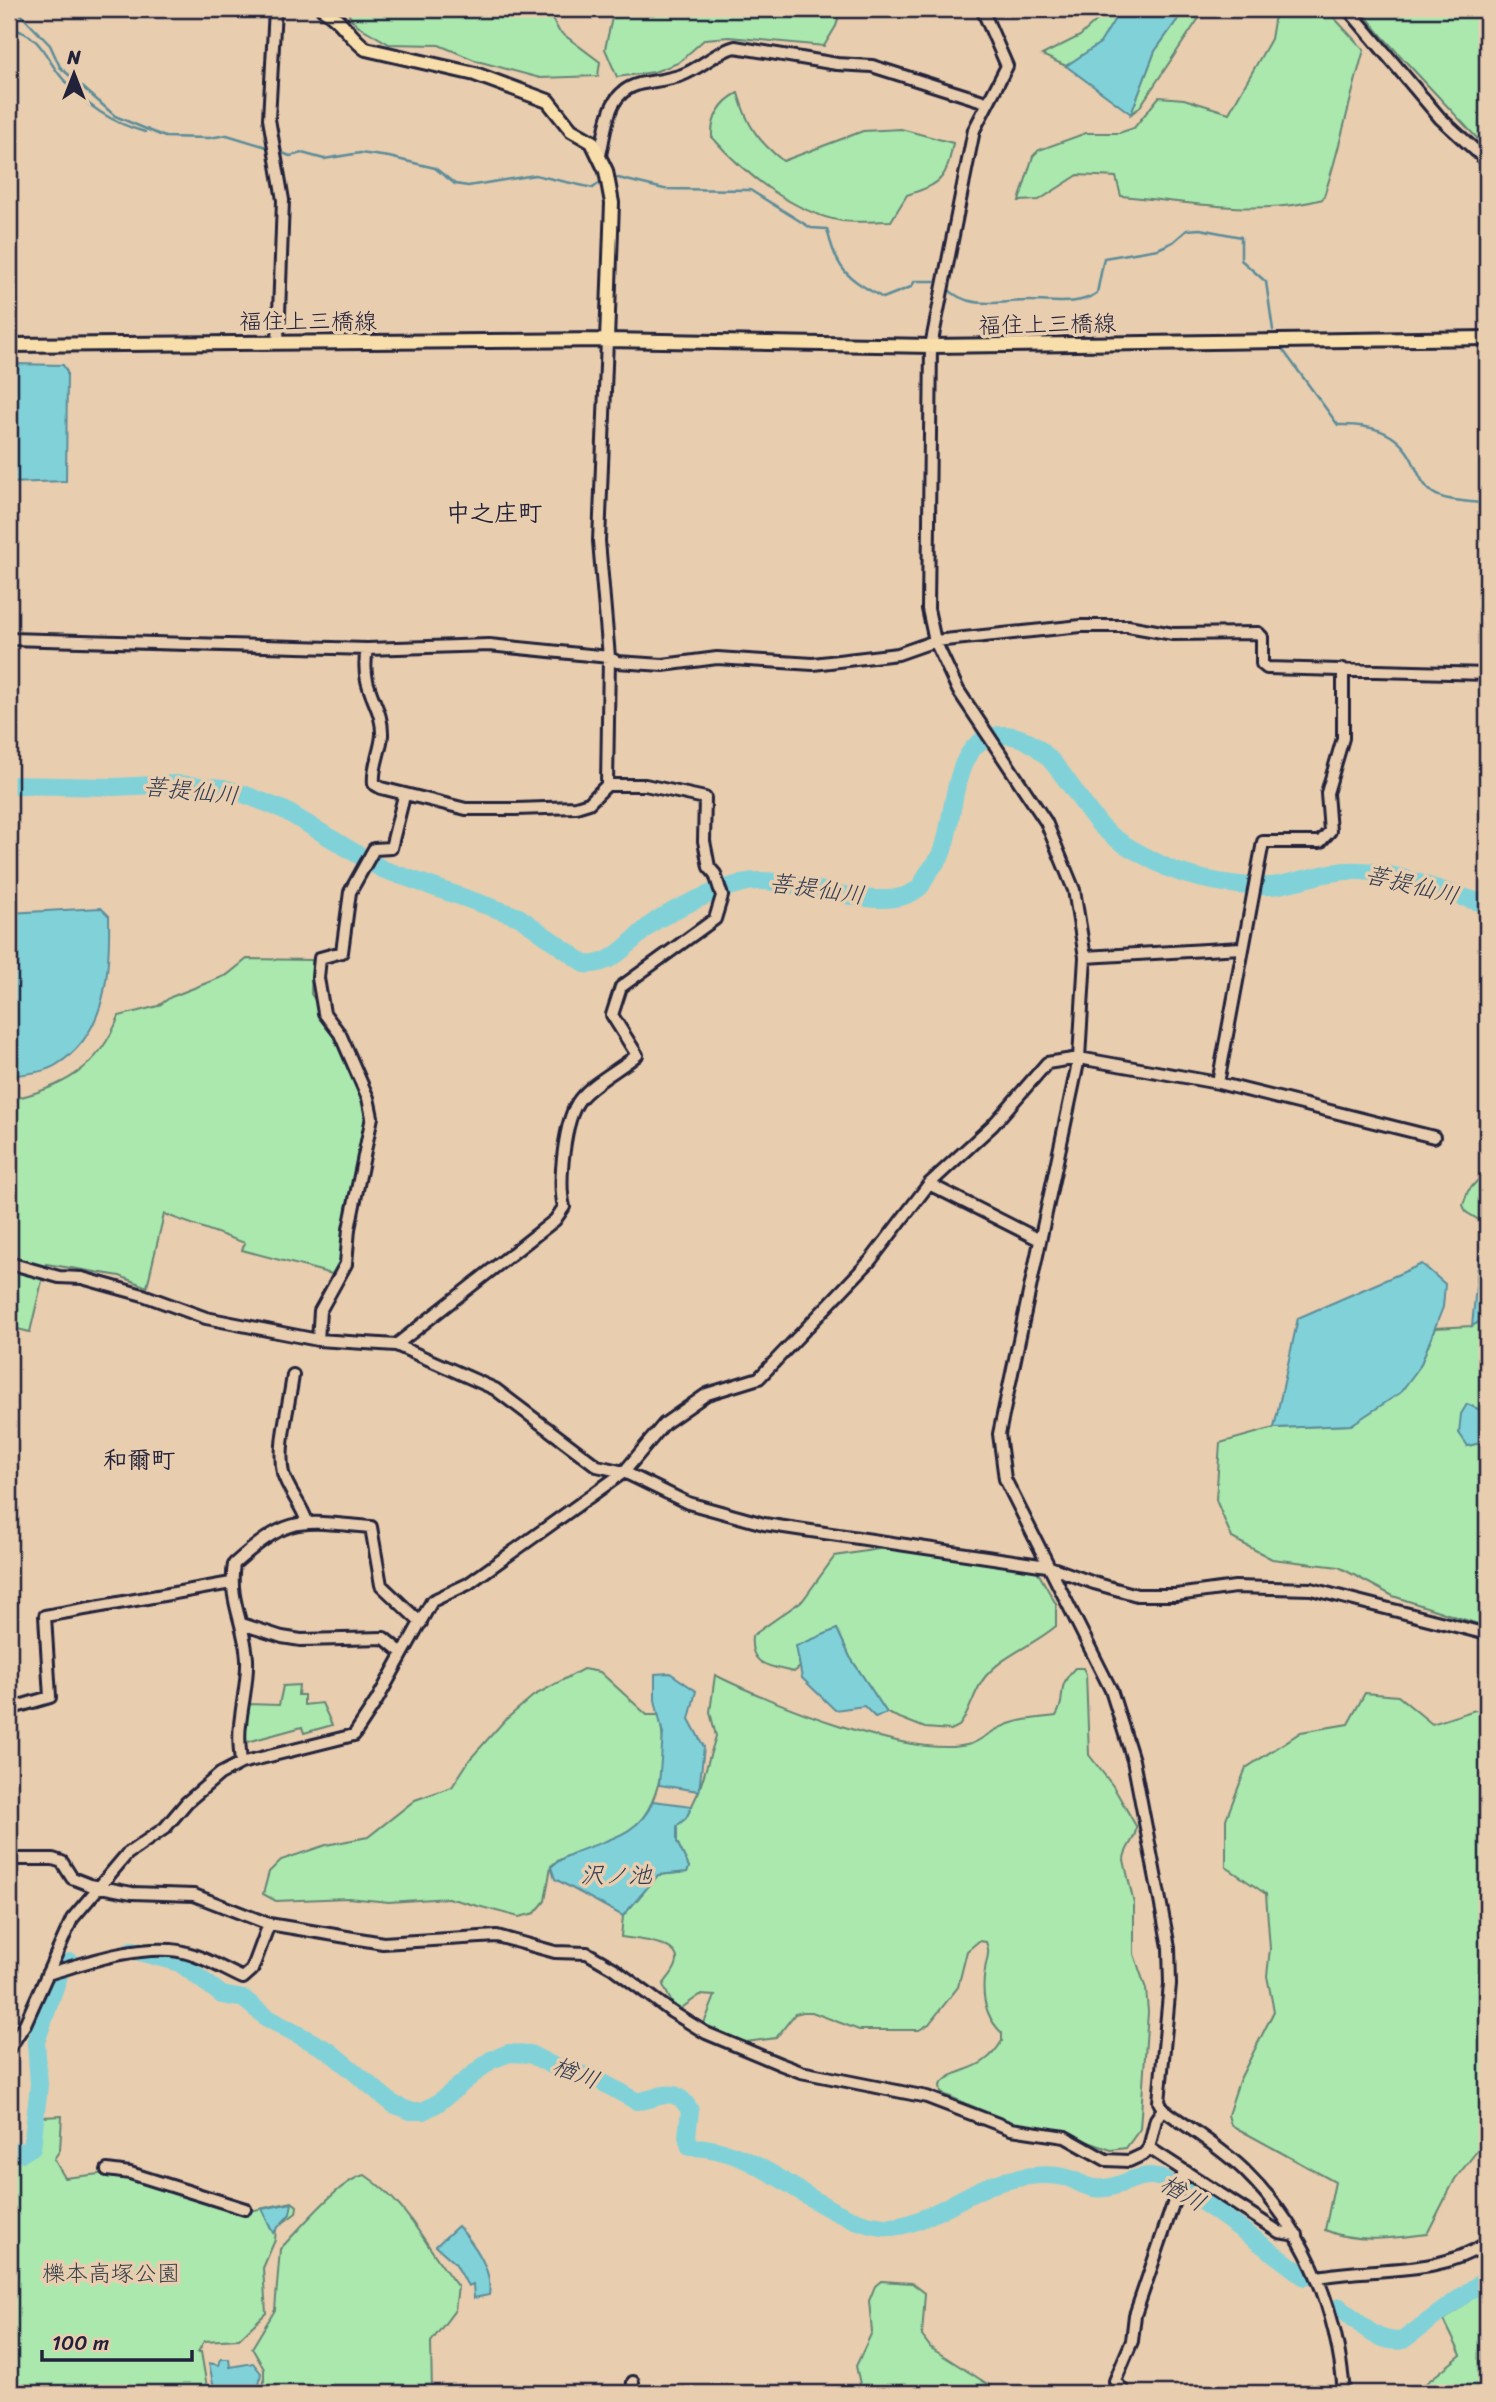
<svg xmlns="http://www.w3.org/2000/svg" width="1496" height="2402" viewBox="0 0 1496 2402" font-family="Sriracha,'Klee One',sans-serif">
<rect width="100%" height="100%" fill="#e8cdaf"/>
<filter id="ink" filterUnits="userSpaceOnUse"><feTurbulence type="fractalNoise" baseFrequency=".0143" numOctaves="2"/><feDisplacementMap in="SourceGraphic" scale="14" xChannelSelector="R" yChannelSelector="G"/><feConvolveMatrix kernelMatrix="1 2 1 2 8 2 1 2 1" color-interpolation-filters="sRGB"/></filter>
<g filter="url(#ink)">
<!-- green -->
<path fill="#aae8ae" stroke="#668574" stroke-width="2" d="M 348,9 L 547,9 L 559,31 L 600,62 L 598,76 L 540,78 L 477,61 L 439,45 L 389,44 L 360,27 L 350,18 Z
M 614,9 L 841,9 L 836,26 L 824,46 L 729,37 L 705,39 L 678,63 L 654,72 L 617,77 L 605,49 Z
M 1109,9 L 1121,9 L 1101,43 L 1066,66 L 1042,55 L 1080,36 Z
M 1185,9 L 1205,9 L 1139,108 L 1131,114 L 1155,51 Z
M 1276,9 L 1326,9 L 1364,50 C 1349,100 1340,150 1323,199 C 1258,217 1188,202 1121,196 L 1116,177 L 1078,175 L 1039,200 L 1019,201 L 1033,156 L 1039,150 L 1086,133 L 1119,133 L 1134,128 L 1159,97 L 1184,99 L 1229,113 L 1271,39 Z
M 1360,9 L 1487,9 L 1487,149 L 1382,36 Z
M 738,93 C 747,125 757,140 783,161 L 863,131 L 901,129 L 953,143 C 946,179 943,183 907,195 L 891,221 C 876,221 858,223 842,221 C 794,213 743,173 712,137 C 711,118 721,101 738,93 Z
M 247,959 L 312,960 L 311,994 L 324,1013 L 365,1109 L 364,1133 L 346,1208 L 340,1260 L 332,1274 L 242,1250 L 245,1243 L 164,1214 L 147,1287 L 120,1276 L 46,1264 L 30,1332 L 9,1327 L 9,1100 C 62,1088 99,1069 119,1016 L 158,1006 L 171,997 L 227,975 Z
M 1487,1170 L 1487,1225 L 1466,1212 L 1463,1205 L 1468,1191 Z
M 1487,1317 L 1487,1413 L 1483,1410 L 1468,1446 L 1487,1441 L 1487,1627 L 1393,1596 L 1339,1567 L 1272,1559 L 1232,1538 L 1216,1500 L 1220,1443 L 1274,1428 L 1351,1425 L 1420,1366 L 1435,1328 L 1472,1326 Z
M 885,1548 L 1036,1569 L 1056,1604 L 1056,1626 C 1034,1645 1003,1655 985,1677 C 973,1692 971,1712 959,1726 L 951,1730 L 925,1728 L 887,1713 L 850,1657 L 837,1629 L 797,1646 L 800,1667 L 794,1672 C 769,1666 749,1666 752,1636 L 803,1600 L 835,1556 Z
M 1075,1668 L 1083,1668 L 1086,1674 L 1089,1755 L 1113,1786 L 1136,1826 C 1137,1840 1124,1847 1124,1860 L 1134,1904 L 1134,1954 L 1146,1989 L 1148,2012 L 1140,2129 L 1126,2148 L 1111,2150 L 1049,2128 L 1012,2123 L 941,2093 L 940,2085 C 956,2065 981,2076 1002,2041 L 1002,2033 C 985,2017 981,1994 985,1970 C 986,1959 991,1953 986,1942 L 979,1941 L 967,1951 L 958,1987 L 929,2024 L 919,2030 L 859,2030 L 812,2012 L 803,2012 L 795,2014 L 776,2038 L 746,2042 L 703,2026 L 715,1996 L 700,1995 L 680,2009 L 673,2005 L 663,1985 C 667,1979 674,1972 676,1965 C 685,1942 635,1939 621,1937 L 623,1916 L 658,1875 L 687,1872 L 689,1867 L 677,1842 L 677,1825 L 686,1818 L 699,1791 L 716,1736 L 710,1712 L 715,1675 C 769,1702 913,1761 971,1744 C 982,1740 992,1730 1004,1726 C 1020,1719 1039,1718 1056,1716 C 1068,1697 1054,1689 1075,1668 Z
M 583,1669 L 600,1672 L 647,1715 L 659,1715 C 669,1758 660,1816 619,1839 C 595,1852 573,1848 551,1866 L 545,1901 L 535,1913 L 519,1917 L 448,1898 L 389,1902 L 348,1898 L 276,1901 L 263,1894 L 269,1872 L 281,1860 L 326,1845 L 368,1837 L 415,1800 L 452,1787 L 470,1759 L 504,1721 L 533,1696 Z
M 299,1685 L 298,1695 L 304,1695 L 304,1705 L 322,1703 L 332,1725 L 304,1733 L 302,1727 L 240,1744 L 245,1704 L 279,1705 L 283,1686 Z
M 1365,1693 L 1398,1696 L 1432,1724 L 1475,1710 L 1487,1712 L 1487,2128 L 1481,2146 L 1455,2179 L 1427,2234 C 1393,2238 1357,2244 1325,2230 L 1335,2182 L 1231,2125 L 1228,2115 L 1239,2081 L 1274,2011 L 1267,1976 L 1270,1949 L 1266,1894 L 1226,1867 L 1226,1819 L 1246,1768 L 1301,1732 L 1348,1724 Z
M 62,2116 L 60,2150 L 54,2159 L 65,2178 L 108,2173 L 138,2178 L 250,2211 L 292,2202 L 297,2206 L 296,2213 L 276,2228 L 275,2240 L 263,2268 L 266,2313 L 239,2339 L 204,2341 L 198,2352 L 201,2352 L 208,2393 L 9,2393 L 9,2157 L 19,2159 L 40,2146 L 42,2117 Z
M 365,2175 C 409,2205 425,2246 458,2287 L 455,2310 L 431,2342 L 432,2393 L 264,2393 L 264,2369 L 252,2348 L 275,2310 L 280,2249 C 299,2230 340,2179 365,2175 Z
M 881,2281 L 912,2283 L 925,2293 L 922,2336 L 931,2348 L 997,2390 L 997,2393 L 862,2393 L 856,2366 L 872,2332 L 869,2301 L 875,2286 Z
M 1487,2287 L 1487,2393 L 1414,2393 L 1461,2355 L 1444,2320 Z"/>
<!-- water -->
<path fill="#81d2d8" stroke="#5b8c99" stroke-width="2" d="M 1121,9 L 1185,9 L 1155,51 L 1131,114 L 1066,66 L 1100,43 Z
M 13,364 L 63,365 L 67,372 L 66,481 L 9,483 L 9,368 Z
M 101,908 L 109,916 C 110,969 108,1034 56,1065 C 43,1073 23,1074 9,1076 L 9,913 Z
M 1487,1255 L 1487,1317 L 1472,1326 L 1479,1257 Z
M 1422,1264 L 1445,1284 L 1443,1307 L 1420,1366 L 1400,1393 L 1351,1425 L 1274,1428 L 1298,1318 Z
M 1467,1404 L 1487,1413 L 1487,1441 L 1468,1446 L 1459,1433 L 1461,1414 Z
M 837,1629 L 850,1657 L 887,1713 L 875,1717 L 864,1706 L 835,1710 L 802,1678 L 796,1646 Z
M 670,1673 L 696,1691 L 689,1719 L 704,1747 L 699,1791 L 659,1785 L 663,1734 L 655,1700 L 655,1674 Z
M 653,1801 L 692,1806 L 686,1818 L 677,1826 L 677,1842 L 689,1867 L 687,1872 L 658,1875 L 623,1916 L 555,1879 L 551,1867 C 583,1839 634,1847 653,1801 Z
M 292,2203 L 290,2214 L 273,2233 L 262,2209 Z
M 458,2226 C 474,2244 493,2269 489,2295 L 474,2298 L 473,2284 L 468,2286 L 455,2263 L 436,2246 Z
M 221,2359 L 229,2359 L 230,2367 L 253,2363 L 261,2373 L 258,2393 L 215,2393 L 209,2363 L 219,2365 Z"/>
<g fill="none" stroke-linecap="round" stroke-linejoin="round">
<!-- stream -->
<path stroke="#5b8c99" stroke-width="2.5" d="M 25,9 L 21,15 L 50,45 L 60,67 L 115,116 L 165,137 L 209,138 L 227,135 L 270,148
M 9,28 C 43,35 43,56 63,79 C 85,105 112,123 145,132
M 280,152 L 290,156 L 302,153 L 324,159 L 360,153 L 389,157 L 435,168 L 455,184 L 468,186 L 535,175 L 593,188 L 603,180
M 614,177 L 664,189 L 750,190 L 811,228 L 827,229 C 837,271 846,277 883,298 L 911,287 L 915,281 L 940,281
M 947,288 C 969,312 1005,300 1032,301 C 1053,301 1079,306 1097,293 L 1104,258 L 1158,249 L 1173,242 L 1187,230 L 1200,229 L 1241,237 L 1241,260 L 1266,282 L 1273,330
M 1283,350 L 1338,425 C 1368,424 1397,430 1412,460 C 1418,472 1422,485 1433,493 C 1446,502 1472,501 1487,504"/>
<!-- river -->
<path stroke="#81d2d8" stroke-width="18" d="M 9,785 L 114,787 L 176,784 L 223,788 L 241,793 L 284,810 L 382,869 L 519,917 L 585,964 C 616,967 634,935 657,920 C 682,905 715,890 743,883 C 788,871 884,921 920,887 C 923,884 925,877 928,873 C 932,867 938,861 941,855 C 956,823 949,745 994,736 C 1046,726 1072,797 1102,827 C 1118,843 1141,854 1162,865 C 1189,879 1249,890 1279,885 C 1306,880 1332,869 1360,871 C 1403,873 1446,894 1487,904
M 132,1950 L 180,1963 L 222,1995 L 244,1999 L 267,2018 L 329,2051 L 393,2104 L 410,2111 L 423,2111 L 438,2103 L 491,2060 L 509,2053 L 530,2054 L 563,2071 L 591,2076 L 636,2101 C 657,2101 675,2081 690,2111 L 687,2136 L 690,2147 C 765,2147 814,2219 883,2227 C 917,2230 960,2196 991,2185 C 1013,2178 1041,2172 1064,2177 C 1075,2179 1084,2187 1094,2188 C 1115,2191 1131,2176 1150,2176 C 1174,2174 1280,2259 1305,2277
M 9,2149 L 22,2153 L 32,2147 L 39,2085 L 36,2042 L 63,1964 L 71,1962
M 1340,2307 C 1359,2322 1377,2345 1403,2340 L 1487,2278"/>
<defs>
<path id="minor" d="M 275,9 L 269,119 L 283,200 L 278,342
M 982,9 L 1007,66 L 974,130 L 931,346 L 928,609 L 935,641 L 958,690 L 1046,822 L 1074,890 L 1085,957 L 1079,1058 L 999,1434 L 1005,1479 L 1111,1690 L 1133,1760 L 1169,1947 L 1170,1984 L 1159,2102 L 1163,2109 C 1190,2129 1220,2147 1244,2170 C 1306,2231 1337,2307 1344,2393
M 1348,9 L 1440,118 L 1487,161
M 600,155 C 607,126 606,93 639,84 C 653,81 668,80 682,75 C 701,68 715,52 735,47 L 837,64 L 872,66 L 986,102
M 9,639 L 367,649 L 489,645 L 609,657 L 617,662 L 663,665 L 717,658 L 813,664 L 898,654 L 935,641 L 1081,626 L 1128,626 L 1173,634 L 1258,633 L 1262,637 L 1262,664 L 1267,668 L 1487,674
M 367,649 C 359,691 383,703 382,735 C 381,751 372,767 374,784 L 381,788 L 466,809 L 516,809 L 576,807 L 589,803 L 607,785 L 609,657 L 599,541 L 607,340
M 1085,957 L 1241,948
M 1218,1083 L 1263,842 L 1320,842 L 1330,831 L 1327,793 L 1343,738 L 1343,669
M 929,1184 L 1040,1240
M 9,1263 L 59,1277 L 82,1278 L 143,1295 L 206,1318 L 318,1340 L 396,1345 L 495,1389 L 597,1466 L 624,1472 L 688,1503 L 764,1524 L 1047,1566 L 1094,1583 L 1137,1595 L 1176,1595 L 1235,1587 L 1311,1589 L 1487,1634
M 318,1340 L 320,1311 L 346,1264 L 349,1229 L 372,1117 L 368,1098 L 340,1034 L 324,1013 L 318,978 L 320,958 L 342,952 L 350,892 L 374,849 L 391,848 L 404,796
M 396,1345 L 555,1220 L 564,1207 C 558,1183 564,1119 580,1099 C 594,1082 620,1069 637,1055 L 612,1015 L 621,987 L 715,919 L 722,896 L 715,874 L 709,867 L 704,841 L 705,798 L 645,785 L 607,785
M 293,1375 C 290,1401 277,1447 283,1473 C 287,1489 302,1505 307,1522
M 242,1624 L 282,1637 L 301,1640 L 384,1638 L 402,1653
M 9,1709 L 50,1697 L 45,1616 L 231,1583
M 241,1763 C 240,1751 238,1737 240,1725 C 242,1703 248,1681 247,1659 C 245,1623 228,1601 234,1564 C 290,1514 299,1521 371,1527 L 381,1585 L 421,1623
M 9,1859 L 53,1859 L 62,1862 L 72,1878 L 90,1885 L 132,1893 L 194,1895 L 269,1924
M 47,1974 C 86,1963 130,1947 171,1950 C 196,1952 221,1968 243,1978 L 252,1970 L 269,1924 L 383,1943 L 497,1936 L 555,1952 L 587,1953 L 613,1968 L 672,2012 L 706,2033 L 780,2064 L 801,2072 L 927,2097 L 1011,2129 L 1065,2137 L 1106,2160 L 1129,2161 L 1144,2154 L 1149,2148 L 1156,2119 L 1163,2109
M 9,2049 L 25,2024 L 72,1919 L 127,1854 L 165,1828 L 187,1802 L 220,1774 L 241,1763 L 354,1735 L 377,1700 L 432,1601 L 468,1584 L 624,1472 L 664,1424 L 707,1394 L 759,1378 L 870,1261 L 929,1184 L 993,1125 L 1047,1063 L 1079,1058 L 1218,1083 L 1434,1137
M 1149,2148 L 1279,2232 L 1297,2235
M 107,2170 L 130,2173 L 245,2209
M 1318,2277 C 1376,2266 1435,2277 1487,2243
M 632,2393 L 633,2382
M 1125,2393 L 1115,2381 L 1132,2341 L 1135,2315 L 1184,2172"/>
<path id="major" d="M 323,9 C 341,18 349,37 366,49 L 475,74 L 548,101 L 571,130 L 592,142 L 606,171 L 612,203 L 607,340
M 9,345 L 607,340 L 931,346 L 1487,338"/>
</defs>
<!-- minor casing -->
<use href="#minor" stroke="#22223b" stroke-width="16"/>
<!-- major casing -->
<use href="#major" stroke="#22223b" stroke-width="18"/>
<!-- minor -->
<use href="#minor" stroke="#e8cdaf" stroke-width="10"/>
<!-- major -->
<use href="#major" stroke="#f8deab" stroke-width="12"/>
</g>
</g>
<g text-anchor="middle" stroke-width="7" stroke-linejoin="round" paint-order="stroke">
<!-- street labels -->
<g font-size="23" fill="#22223b" stroke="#e8cdaf">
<text x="308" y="329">福住上三橋線</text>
<text transform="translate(1047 324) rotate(-1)" y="8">福住上三橋線</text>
</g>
<!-- park labels -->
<g font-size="23" fill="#36404c" stroke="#e8cdaf">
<text x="111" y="2281">櫟本高塚公園</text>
</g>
<!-- neighbourhood labels -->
<g font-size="24" font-weight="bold" fill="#22223b" stroke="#e8cdaf">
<text x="494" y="521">中之庄町</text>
<text x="139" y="1468">和爾町</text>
</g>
<!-- water labels -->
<g font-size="24" font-style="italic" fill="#303c53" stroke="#e8cdaf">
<text transform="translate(191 791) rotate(6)" y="8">菩提仙川</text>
<text transform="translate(1412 885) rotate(14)" y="8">菩提仙川</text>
<text transform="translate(817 889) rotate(8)" y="8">菩提仙川</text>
<text x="616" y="1883">沢ノ池</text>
<text transform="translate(576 2073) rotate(21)" y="8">楢川</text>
<text transform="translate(1183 2193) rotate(30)" y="8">楢川</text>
</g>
</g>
<!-- margin -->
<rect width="1496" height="2402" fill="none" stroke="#e8cdaf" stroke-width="35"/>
<rect x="18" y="18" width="1461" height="2367" fill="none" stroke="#22223b" stroke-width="2.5" filter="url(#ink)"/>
<!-- north arrow -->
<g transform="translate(74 74)" stroke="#e8cdaf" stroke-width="5" paint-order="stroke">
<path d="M0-5L12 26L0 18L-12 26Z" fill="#22223b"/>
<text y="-10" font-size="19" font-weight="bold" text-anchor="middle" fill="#22223b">N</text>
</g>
<!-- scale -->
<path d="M42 2350v10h150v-10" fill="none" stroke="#22223b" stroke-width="3.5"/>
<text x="52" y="2350" font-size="21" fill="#22223b" stroke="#e8cdaf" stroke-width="5" paint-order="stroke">100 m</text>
</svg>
